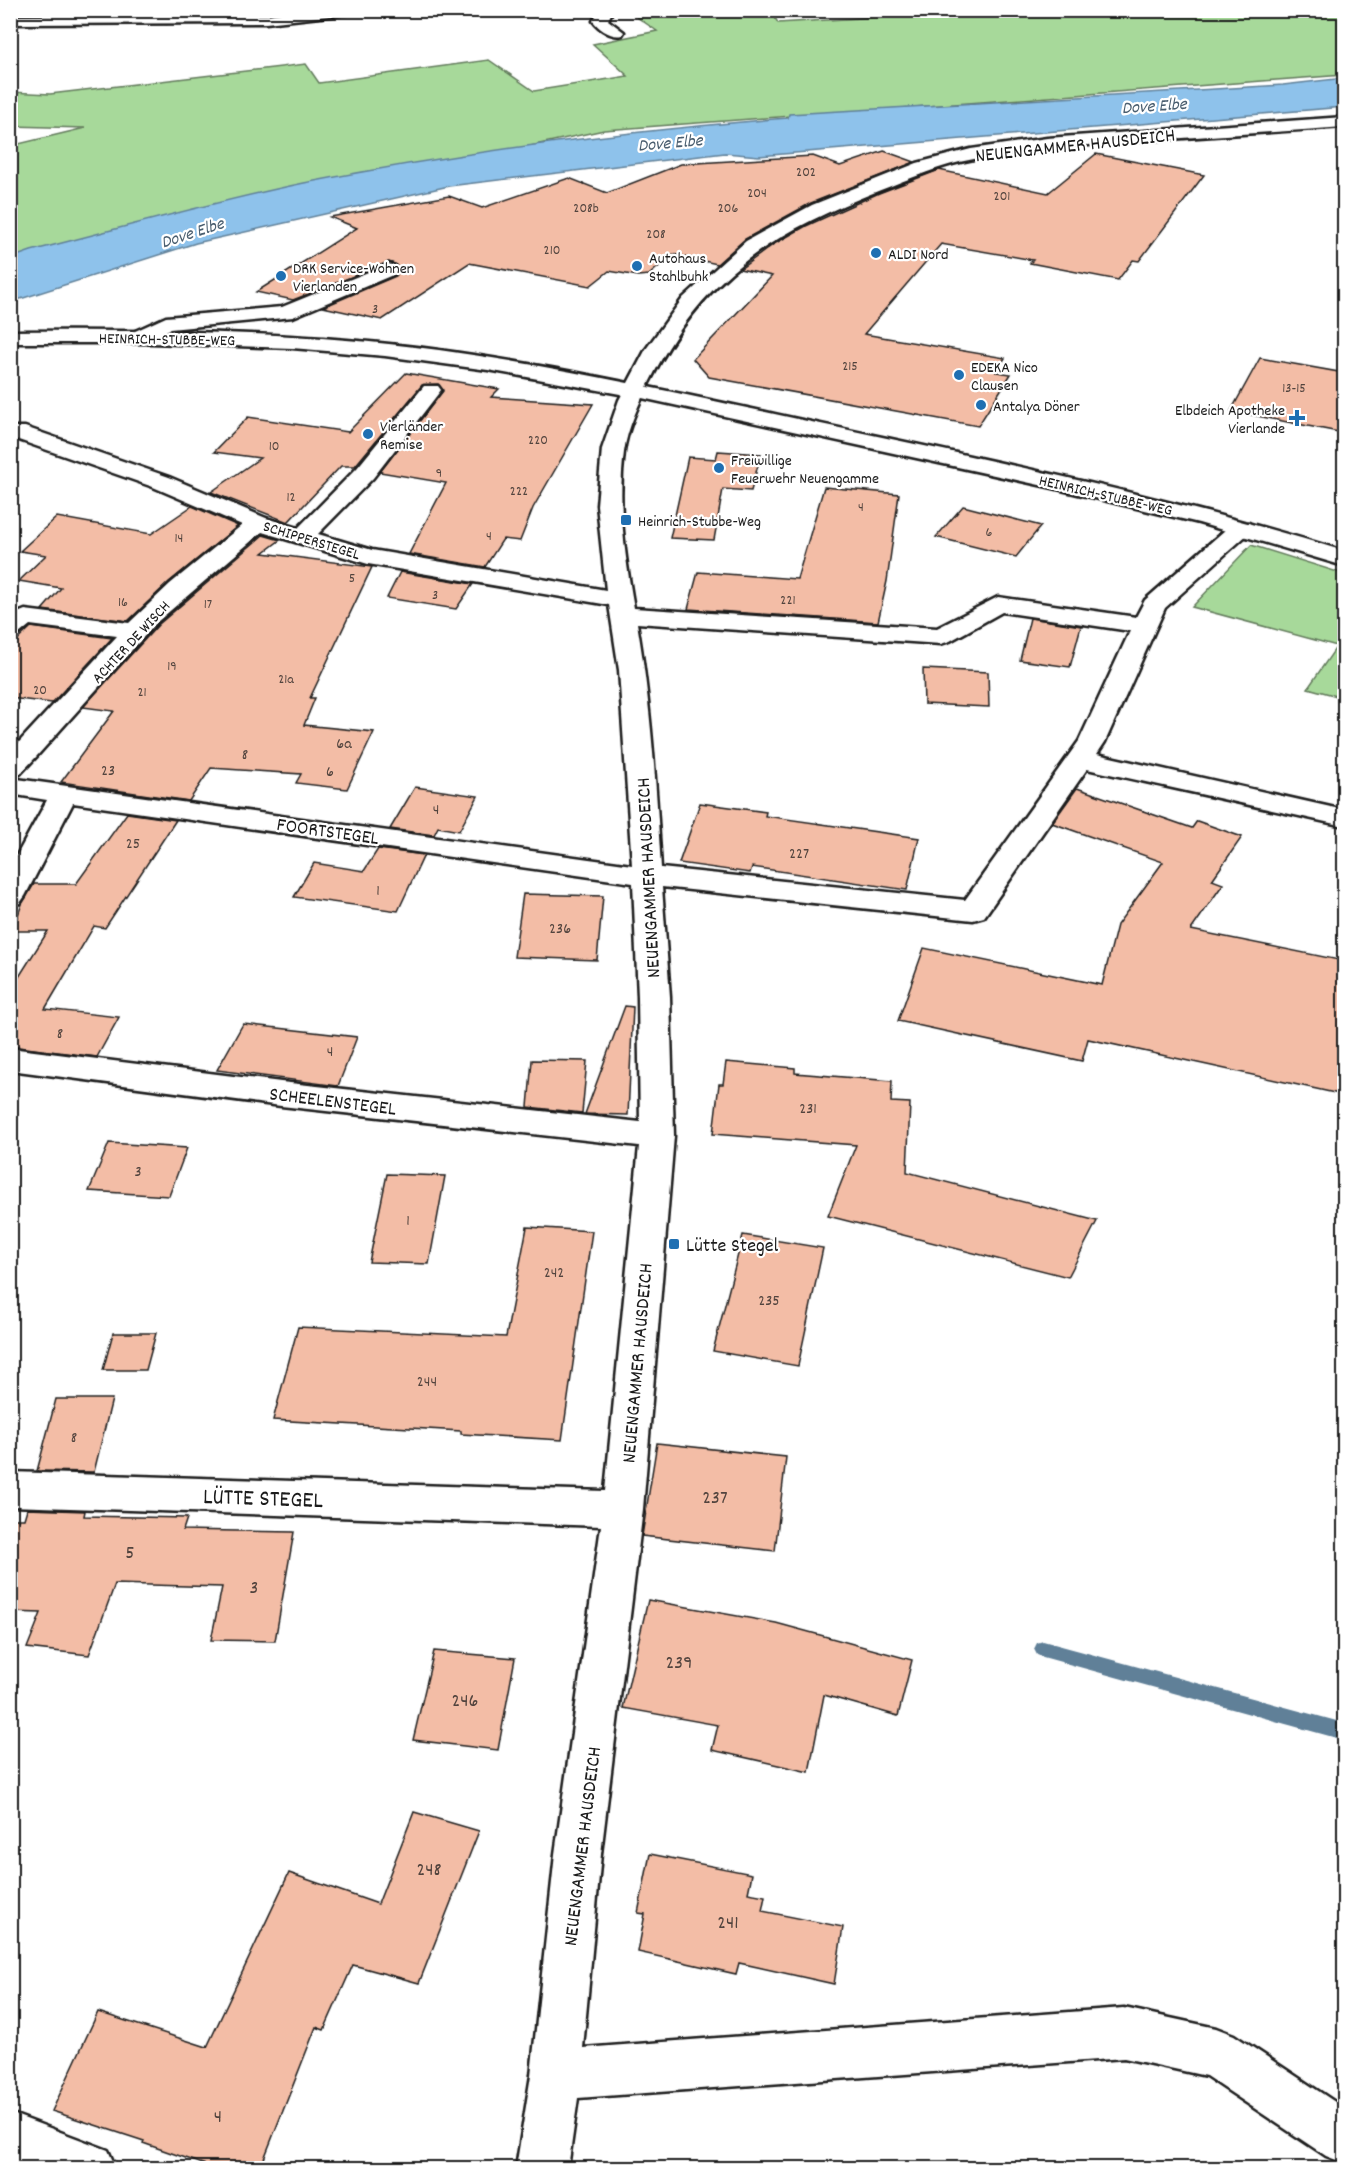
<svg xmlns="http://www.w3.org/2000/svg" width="1355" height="2179" viewBox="0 0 1355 2179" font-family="Dekko,sans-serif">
<rect width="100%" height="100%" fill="#fff"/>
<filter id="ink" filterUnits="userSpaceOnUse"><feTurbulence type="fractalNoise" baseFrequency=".0167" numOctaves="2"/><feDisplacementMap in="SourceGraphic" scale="12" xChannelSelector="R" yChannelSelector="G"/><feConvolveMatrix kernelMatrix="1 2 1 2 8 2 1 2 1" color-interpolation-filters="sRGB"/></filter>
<g filter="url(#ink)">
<!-- green -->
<path fill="#a7d99a" stroke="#627a5b" stroke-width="1.5" d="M 927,10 L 1344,11 L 1344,75 L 604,130 L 11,258 L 10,146 L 85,128 L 11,126 L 11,92 L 50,94 L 306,64 L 319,83 L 489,60 L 534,91 L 628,76 L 593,44 L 657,31 L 628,11 L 771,11 L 778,23 L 928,14 Z
M 1251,545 L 1344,574 L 1344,698 L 1308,688 L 1337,646 L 1192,607 Z"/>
<!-- water -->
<path fill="#8ec2eb" stroke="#608098" stroke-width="1.5" d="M 1344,78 L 1344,107 L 759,156 L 725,153 L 449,186 L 196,243 L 11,302 L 11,258 L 31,251 C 122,228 212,202 304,183 C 464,151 625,131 788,118 L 789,114 L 1283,85 Z"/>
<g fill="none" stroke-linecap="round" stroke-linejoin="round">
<!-- stream -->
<path fill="#608098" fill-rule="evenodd" d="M 1043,1641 L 1344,1723 L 1344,1740 L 1043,1657 L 1037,1655 L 1034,1649 L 1037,1643 Z"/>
</g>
<!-- building -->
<path fill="#f3bda6" stroke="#1c1c1c" stroke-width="1.5" d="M 884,151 L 915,162 L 811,203 L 745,239 L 717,264 L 673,254 L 649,275 L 638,276 L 609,271 L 590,286 L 469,263 L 382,320 L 323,307 L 396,276 L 399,271 L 397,265 L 389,262 L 293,300 L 256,292 L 357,228 L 330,217 L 449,196 L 482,208 L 569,178 L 607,193 L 681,164 L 813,156 L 840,166 Z
M 1096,154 L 1204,175 L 1139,261 L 1133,260 L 1118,280 L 1030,263 L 1033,260 L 941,244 L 864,334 L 1005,358 L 996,372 L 1011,374 L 978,426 L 709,377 L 693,359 L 772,276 L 740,269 L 774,244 L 806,226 L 879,193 L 939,170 L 1048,193 Z
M 1260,358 L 1344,373 L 1344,433 L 1231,411 Z
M 406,373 L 499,389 L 491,397 L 593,404 L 533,508 L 520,541 L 503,539 L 485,567 L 409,554 L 446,483 L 380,472 L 443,391 L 438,384 L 422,385 L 355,466 L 341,466 L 288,522 L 211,492 L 260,458 L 214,452 L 248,417 L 348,432 Z
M 718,451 L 761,454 L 751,491 L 723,489 L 714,540 L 670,538 L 688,457 L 716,459 Z
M 824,487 L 899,494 L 887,581 L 878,622 L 688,609 L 698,572 L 797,579 Z
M 192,506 L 238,526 L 169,582 L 128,621 L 42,610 L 61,588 L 19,581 L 46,555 L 20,551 L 57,517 L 151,534 Z
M 963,506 L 1041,526 L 1016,557 L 936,537 Z
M 263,535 L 280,540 L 263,553 L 372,567 L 310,698 L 315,698 L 304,725 L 374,732 L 347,789 L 296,783 L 301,774 L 211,768 L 189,801 L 61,782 L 114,711 L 83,707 L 159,624 Z
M 400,572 L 473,584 L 456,609 L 387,598 Z
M 1030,618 L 1081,626 L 1070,667 L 1020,660 Z
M 31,627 L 112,638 L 52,703 L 10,698 L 10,647 Z
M 923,669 L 988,672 L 989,707 L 924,704 Z
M 415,787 L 478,796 L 459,831 L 438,827 L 434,835 L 390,829 Z
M 1077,788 L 1192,828 L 1197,821 L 1242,837 L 1212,880 L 1223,884 L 1191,930 L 1344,961 L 1344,1095 L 1088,1039 L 1082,1061 L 898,1021 L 924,948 L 1102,985 L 1117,925 L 1163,862 L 1052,823 Z
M 700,803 L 766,812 L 765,816 L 919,838 L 907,890 L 752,867 L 750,873 L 679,863 Z
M 127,813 L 176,820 L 105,928 L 94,926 L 45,1009 L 119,1017 L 97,1057 L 10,1046 L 10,991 L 48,931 L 12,931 L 22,904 L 34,884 L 76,884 Z
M 378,849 L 424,855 L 398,911 L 294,897 L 314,863 L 364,871 Z
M 523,894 L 603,896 L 597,960 L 514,957 Z
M 625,1006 L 633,1007 L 628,1115 L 585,1114 Z
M 243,1024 L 357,1037 L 338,1086 L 217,1070 Z
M 532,1060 L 587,1061 L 582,1113 L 528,1107 Z
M 726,1062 L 795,1068 L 795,1073 L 892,1081 L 891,1102 L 910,1103 L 907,1172 L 1097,1221 L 1068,1277 L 828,1216 L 856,1145 L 713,1134 L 719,1084 L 723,1084 Z
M 109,1143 L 187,1148 L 169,1196 L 89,1191 Z
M 387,1174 L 445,1176 L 429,1264 L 369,1262 Z
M 527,1227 L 592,1231 L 562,1440 L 461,1434 L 461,1431 L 273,1420 L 298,1327 L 506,1337 Z
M 743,1235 L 823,1248 L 798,1366 L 713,1351 Z
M 113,1333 L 156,1333 L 146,1370 L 103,1370 Z
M 56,1399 L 112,1399 L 94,1472 L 37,1471 Z
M 657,1443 L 786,1457 L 775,1551 L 642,1536 Z
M 27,1509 L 85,1511 L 84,1516 L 187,1518 L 183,1530 L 294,1532 L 275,1641 L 211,1640 L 222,1587 L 115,1584 L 89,1655 L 27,1648 L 41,1613 L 10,1612 L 10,1519 L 24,1519 Z
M 648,1600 L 776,1623 L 912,1660 L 898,1716 L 824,1695 L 809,1772 L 712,1750 L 718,1725 L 623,1708 Z
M 434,1651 L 515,1658 L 498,1750 L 413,1740 Z
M 414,1812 L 479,1831 L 419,1983 L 353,1965 L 324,2030 L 316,2027 L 260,2169 L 217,2169 L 143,2143 L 144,2141 L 52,2111 L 98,2012 L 207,2047 L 289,1873 L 378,1904 Z
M 650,1854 L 752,1874 L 748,1893 L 765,1896 L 762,1911 L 843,1927 L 834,1984 L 739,1963 L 736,1974 L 638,1952 L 645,1914 L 638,1913 Z"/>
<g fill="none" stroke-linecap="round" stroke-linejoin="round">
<defs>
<path id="minor" d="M 304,10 L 354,10 L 347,14 L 266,23 L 10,24 L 10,16 L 266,15 Z
M 599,10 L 613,10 L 608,20 L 624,32 L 622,35 C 612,38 599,29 593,21 Z
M 1344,117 L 1344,127 C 1276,132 1209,136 1141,141 C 1085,145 1029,149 974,159 C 941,165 909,179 878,191 C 771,234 704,274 650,381 C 640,402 627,428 624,452 C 617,505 625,556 634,608 L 937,628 L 998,597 L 1136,617 L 1145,600 L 1233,523 L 1249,523 L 1253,528 L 1249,533 L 1165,608 L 1105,742 L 1097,754 L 1344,810 L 1344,826 L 1087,769 L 984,917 L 973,920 L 662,887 L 670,997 L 674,1136 L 643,1509 L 601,1854 L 583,2048 L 1124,2008 L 1216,2028 L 1234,2035 L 1344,2108 L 1344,2163 L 1326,2156 L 1206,2076 L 1124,2058 L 578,2098 L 568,2168 L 516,2168 L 531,2075 L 555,1854 L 601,1526 L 10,1506 L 10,1472 L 605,1491 L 639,1146 L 281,1106 L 10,1070 L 10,1048 L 281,1082 L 640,1122 L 638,997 L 633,883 L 73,803 L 25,896 L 20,903 L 10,905 L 10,868 L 47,800 L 10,794 L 10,778 L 632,865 L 619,670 L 609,605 L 368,564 L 262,532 L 157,622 L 36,757 L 20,774 L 10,776 L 10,752 L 117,636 L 30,625 L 19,634 L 10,636 L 10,616 L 25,610 L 129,623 L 170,584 L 242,525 L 153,487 L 10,437 L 10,427 L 25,427 L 169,477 L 266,518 L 298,528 L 357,468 L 424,386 L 438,386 L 441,390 L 438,394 L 373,478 L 318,534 L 372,550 L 606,590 L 597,505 L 602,449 L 619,400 L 646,349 L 683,298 L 746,241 L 812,205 L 917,163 L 971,149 L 1047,138 ZM 1002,612 L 1130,631 L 1079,741 L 965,900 L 661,868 C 656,786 651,704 637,623 L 941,644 L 950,641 Z
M 388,264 L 395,266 L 397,270 L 395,274 L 293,317 L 170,329 L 147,340 L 133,340 L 130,336 L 133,332 L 166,317 L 282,307 Z
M 10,2113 L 108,2150 L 116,2168 L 23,2168 L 10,2164 Z"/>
<path id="major" d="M 10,331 C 154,330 297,331 439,350 C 584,370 726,404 868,434 C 1028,468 1188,503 1344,551 L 1344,566 L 1199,523 L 1053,488 L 642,398 L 488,370 L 385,356 L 292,348 L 151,343 L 10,343 Z"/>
</defs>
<!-- minor casing -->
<use href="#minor" stroke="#1c1c1c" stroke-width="5"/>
<!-- major casing -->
<use href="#major" stroke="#1c1c1c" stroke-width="5"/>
<!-- minor -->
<use href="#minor" fill="#fff" fill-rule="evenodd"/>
<!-- major -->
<use href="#major" fill="#fff" fill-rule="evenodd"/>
</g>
</g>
<!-- markers -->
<g fill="#1f6fb2" stroke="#fff" stroke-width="2">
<circle cx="876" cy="253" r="6"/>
<circle cx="637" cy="266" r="6"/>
<circle cx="281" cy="276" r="6"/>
<circle cx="959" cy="375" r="6"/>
<circle cx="981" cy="405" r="6"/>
<path d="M1294 409h6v6h6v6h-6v6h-6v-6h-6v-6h6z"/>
<circle cx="368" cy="434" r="6"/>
<circle cx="719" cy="468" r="6"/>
<rect x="620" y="514" width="12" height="12" rx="3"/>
<rect x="668" y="1238" width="12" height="12" rx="3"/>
</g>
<g text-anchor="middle" stroke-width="4.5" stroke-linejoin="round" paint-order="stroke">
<!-- far-number labels -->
<g font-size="14" fill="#52443e">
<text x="806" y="176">202</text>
<text x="757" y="197">204</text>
<text x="1002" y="200">201</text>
<text x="586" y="212">208b</text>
<text x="728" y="212">206</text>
<text x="656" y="238">208</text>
<text x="552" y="254">210</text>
<text x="375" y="313">3</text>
<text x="850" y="370">215</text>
<text x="1294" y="392">13-15</text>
<text x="538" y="444">220</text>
<text x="274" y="450">10</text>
<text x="439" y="477">9</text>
<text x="519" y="495">222</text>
<text x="291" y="501">12</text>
<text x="861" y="511">4</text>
<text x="989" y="536">6</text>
<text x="489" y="540">4</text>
<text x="179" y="542">14</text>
<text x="352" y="582">5</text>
<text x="435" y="599">3</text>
<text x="788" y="604">221</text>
<text x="123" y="606">16</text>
<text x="208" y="608">17</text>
<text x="172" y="670">19</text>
<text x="286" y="683">21a</text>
<text x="40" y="694">20</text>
<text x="142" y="696">21</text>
</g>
<!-- far-poi labels -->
<g font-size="16" fill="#1c1c1c" stroke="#fff" text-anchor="start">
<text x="888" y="259">ALDI Nord</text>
<text x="649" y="263">Autohaus<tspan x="649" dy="18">Stahlbuhk</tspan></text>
<text x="293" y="273">DRK Service-Wohnen<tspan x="293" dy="18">Vierlanden</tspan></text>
<text x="971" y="372">EDEKA Nico<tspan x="971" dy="18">Clausen</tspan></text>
<text x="993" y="411">Antalya Döner</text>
<text x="1285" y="415" text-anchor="end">Elbdeich Apotheke<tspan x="1285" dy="18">Vierlande</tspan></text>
<text x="380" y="431">Vierländer<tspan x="380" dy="18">Remise</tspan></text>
<text x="731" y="465">Freiwillige<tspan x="731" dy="18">Feuerwehr Neuengamme</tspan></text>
<text x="638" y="526">Heinrich-Stubbe-Weg</text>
</g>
<!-- far-street labels -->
<g font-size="16" fill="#1c1c1c" stroke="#fff">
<text transform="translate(167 338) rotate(1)" y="6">HEINRICH-STUBBE-WEG</text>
<text transform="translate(1106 494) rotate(13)" y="6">HEINRICH-STUBBE-WEG</text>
<text transform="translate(312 539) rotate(17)" y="6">SCHIPPERSTEGEL</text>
<text transform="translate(130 641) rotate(-47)" y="6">ACHTER DE WISCH</text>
</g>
<!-- number labels -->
<g font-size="16" fill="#52443e">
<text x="344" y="748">6a</text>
<text x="245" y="759">8</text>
<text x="108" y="775">23</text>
<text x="330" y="776">6</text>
<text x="436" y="814">4</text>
<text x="133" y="848">25</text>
<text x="799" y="858">227</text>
<text x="378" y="895">1</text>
<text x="560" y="933">236</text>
<text x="60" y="1038">8</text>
<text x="330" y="1056">4</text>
<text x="808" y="1113">231</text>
<text x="138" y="1176">3</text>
<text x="408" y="1225">1</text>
<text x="554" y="1277">242</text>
<text x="769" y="1305">235</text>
<text x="427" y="1386">244</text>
<text x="74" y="1442">8</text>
</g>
<!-- far-water labels -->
<g font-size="18" font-style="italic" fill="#4a5e6f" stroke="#fff">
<text transform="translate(1154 105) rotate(-4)" y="6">Dove Elbe</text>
<text transform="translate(670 142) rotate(-5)" y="6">Dove Elbe</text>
<text transform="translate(192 232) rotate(-18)" y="6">Dove Elbe</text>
</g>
<!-- street labels -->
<g font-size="20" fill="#1c1c1c" stroke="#fff">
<text transform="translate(1075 144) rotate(-6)" y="7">NEUENGAMMER HAUSDEICH</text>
<text transform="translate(328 830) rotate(8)" y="7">FOORTSTEGEL</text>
<text transform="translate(647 878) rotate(-93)" y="7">NEUENGAMMER HAUSDEICH</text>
<text transform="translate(333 1100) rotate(7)" y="7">SCHEELENSTEGEL</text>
<text transform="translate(636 1363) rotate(-85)" y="7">NEUENGAMMER HAUSDEICH</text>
<text transform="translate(581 1846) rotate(-83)" y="7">NEUENGAMMER HAUSDEICH</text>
</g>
<!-- poi labels -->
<g font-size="20" fill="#1c1c1c" stroke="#fff" text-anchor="start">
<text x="686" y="1251">Lütte Stegel</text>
</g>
<!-- near-number labels -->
<g font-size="20" fill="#52443e">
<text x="715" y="1503">237</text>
<text x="130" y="1558">5</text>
<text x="254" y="1593">3</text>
<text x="679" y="1668">239</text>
<text x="465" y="1706">246</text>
<text x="429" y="1875">248</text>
<text x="728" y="1928">241</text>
<text x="218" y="2122">4</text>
</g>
<!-- near-street labels -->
<g font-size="24" fill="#1c1c1c" stroke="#fff">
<text transform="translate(263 1497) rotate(2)" y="8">LÜTTE STEGEL</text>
</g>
</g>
<!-- margin -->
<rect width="1355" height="2179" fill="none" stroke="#fff" stroke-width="36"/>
<rect x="18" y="18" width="1319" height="2143" fill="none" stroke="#1c1c1c" stroke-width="2" filter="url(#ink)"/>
</svg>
